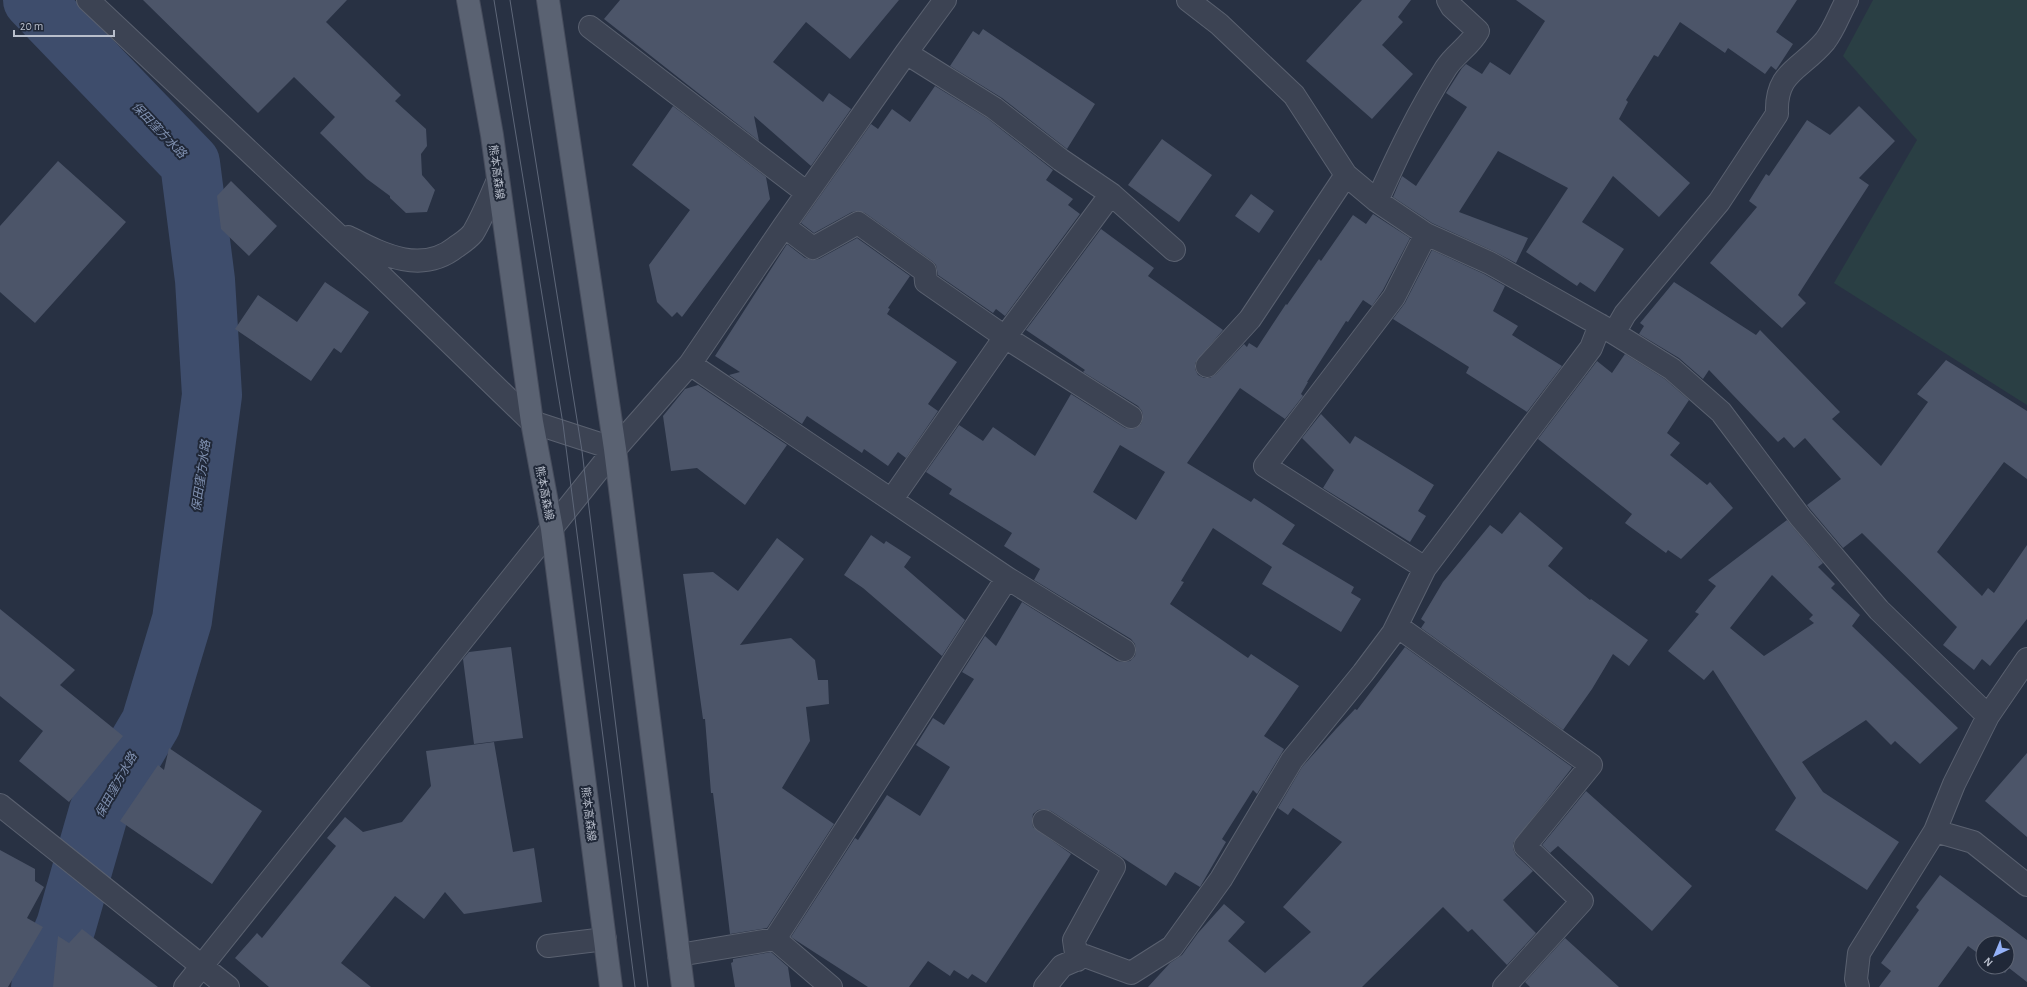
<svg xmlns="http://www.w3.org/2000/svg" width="2027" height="987" viewBox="0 0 2027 987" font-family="'Alegreya Sans','Noto Sans JP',sans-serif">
<rect width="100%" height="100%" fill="#283143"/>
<!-- green -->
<path fill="#2a3f44" d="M 1873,0 L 2027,0 L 2027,405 L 1834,283 L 1917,140 L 1843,56 Z"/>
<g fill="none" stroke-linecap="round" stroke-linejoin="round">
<!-- river -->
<path stroke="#3e4d6c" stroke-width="60" d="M 33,0 L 190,163 L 205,280 L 212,395 L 182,620 L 151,723 L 99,811 L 66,926 L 41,987"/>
</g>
<!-- building -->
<path fill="#4c5569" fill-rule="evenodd" d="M 143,0 L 347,0 L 326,22 L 401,95 L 395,101 L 426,129 L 427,146 L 421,154 L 422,175 L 435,190 L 427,212 L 406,213 L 390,198 L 390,196 L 367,179 L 320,133 L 335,117 L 294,77 L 258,113 Z
M 620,0 L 899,0 L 850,59 L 806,22 L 773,62 L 823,102 L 829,93 L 851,109 L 811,166 L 754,116 L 759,141 L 604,19 Z
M 1362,0 L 1411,0 L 1398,17 L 1403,22 L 1382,45 L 1413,74 L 1372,119 L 1306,61 Z
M 1516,0 L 1797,0 L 1776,32 L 1793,44 L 1776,70 L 1771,66 L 1765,74 L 1728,48 L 1725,53 L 1680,22 L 1658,57 L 1654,55 L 1626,100 L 1628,102 L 1619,119 L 1690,183 L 1659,217 L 1613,176 L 1582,222 L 1624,249 L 1595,292 L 1580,282 L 1577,286 L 1526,252 L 1568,188 L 1498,151 L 1459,212 L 1528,238 L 1516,263 L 1495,252 L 1432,223 L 1393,197 L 1402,176 L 1416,186 L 1467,107 L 1446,93 L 1462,68 L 1466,64 L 1482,74 L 1490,62 L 1510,75 L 1545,21 Z
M 983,29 L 1095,104 L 1067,149 L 1002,98 L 950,66 L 973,31 L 979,35 Z
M 935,86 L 987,118 L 1053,170 L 1046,180 L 1073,199 L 1068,205 L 1080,214 L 1005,316 L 996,309 L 993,313 L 938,275 L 936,265 L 932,261 L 865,213 L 858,211 L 852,212 L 814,233 L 801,223 L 871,124 L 878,129 L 892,109 L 910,122 Z
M 673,106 L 766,177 L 770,199 L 682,317 L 677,312 L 672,317 L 657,302 L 649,265 L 690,210 L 632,165 Z
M 1859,106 L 1895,141 L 1859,178 L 1869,185 L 1798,295 L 1806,303 L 1782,328 L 1710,263 L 1757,207 L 1749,201 L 1766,174 L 1769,176 L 1807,120 L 1830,135 Z
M 1162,139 L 1212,175 L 1179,222 L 1128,185 Z
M 58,161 L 126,222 L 35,323 L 0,292 L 0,226 Z
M 231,181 L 277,226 L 249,256 L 221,229 L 217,196 Z
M 1251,194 L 1274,211 L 1259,233 L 1235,216 Z
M 1373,214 L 1410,238 L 1383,290 L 1372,306 L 1363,300 L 1348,322 L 1346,321 L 1307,382 L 1308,382 L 1301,394 L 1303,396 L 1285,419 L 1240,388 L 1187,463 L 1251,502 L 1254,498 L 1295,525 L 1282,544 L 1354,587 L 1351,593 L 1361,599 L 1341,632 L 1262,584 L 1272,567 L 1213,528 L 1181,581 L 1184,582 L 1170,604 L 1248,658 L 1251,654 L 1299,686 L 1264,736 L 1284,749 L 1257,794 L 1253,790 L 1222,839 L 1226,842 L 1200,887 L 1175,872 L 1166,886 L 1051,811 L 1044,809 L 1038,810 L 1033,814 L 1032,821 L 1033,827 L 1071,854 L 986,983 L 972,974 L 968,979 L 954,970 L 950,976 L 928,961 L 909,987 L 868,987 L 797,941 L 791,937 L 855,838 L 858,840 L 887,795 L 920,816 L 950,767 L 916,745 L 933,718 L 944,725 L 974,679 L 962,672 L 985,636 L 996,646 L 1022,602 L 1117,661 L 1123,662 L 1130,661 L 1135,656 L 1136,651 L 1135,644 L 1131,639 L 1034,580 L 1040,569 L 1004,546 L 1012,533 L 949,494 L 952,489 L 926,472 L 959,425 L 983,441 L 993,427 L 1035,456 L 1071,394 L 1125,428 L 1130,429 L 1136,428 L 1141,424 L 1143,417 L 1142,411 L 1138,406 L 1083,372 L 1085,370 L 1026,330 L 1101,229 L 1154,268 L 1148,276 L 1223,330 L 1195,363 L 1195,369 L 1198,375 L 1204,378 L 1210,378 L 1216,374 L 1244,344 L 1247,347 L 1249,343 L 1257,348 L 1286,304 L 1287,305 L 1319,259 L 1321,261 L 1353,215 L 1366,224 ZM 1120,445 L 1165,472 L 1136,520 L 1093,492 Z
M 857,238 L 910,276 L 888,308 L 890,309 L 887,314 L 957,362 L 928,404 L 938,411 L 906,458 L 898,452 L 888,466 L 864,449 L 862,453 L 807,416 L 802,424 L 729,375 L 740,372 L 715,356 L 787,244 L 805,258 L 813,260 L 819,259 Z
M 1432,250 L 1484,274 L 1505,286 L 1493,311 L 1518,326 L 1512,335 L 1562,366 L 1527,412 L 1466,373 L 1469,367 L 1393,319 L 1405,303 Z
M 325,282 L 369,312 L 341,353 L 334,348 L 311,381 L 235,329 L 258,295 L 297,322 Z
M 1674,282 L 1756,335 L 1760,330 L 1840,412 L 1832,419 L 1881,466 L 1928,402 L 1917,394 L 1946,360 L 2027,411 L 2027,479 L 2004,462 L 1937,552 L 1982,596 L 1988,588 L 1994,593 L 2027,545 L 2027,619 L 1990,666 L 1982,659 L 1974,670 L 1943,645 L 1957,627 L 1862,533 L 1843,548 L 1810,509 L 1807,505 L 1841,479 L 1805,438 L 1794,448 L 1784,437 L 1778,442 L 1709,370 L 1703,379 L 1679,358 L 1639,334 L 1644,326 L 1640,323 Z
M 1625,354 L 1665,379 L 1689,400 L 1667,433 L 1680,443 L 1670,455 L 1707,485 L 1710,482 L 1733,508 L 1681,559 L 1668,550 L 1666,553 L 1625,523 L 1632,514 L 1538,439 L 1597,361 L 1612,373 Z
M 698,385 L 787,445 L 745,505 L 697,468 L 671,471 L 663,416 L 685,389 Z
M 1321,414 L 1350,444 L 1355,436 L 1434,485 L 1418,511 L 1426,516 L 1410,542 L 1323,488 L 1334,470 L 1302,438 Z
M 1520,512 L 1563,548 L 1548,566 L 1590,600 L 1591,599 L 1648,640 L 1629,666 L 1613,654 L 1592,689 L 1563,730 L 1421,628 L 1425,622 L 1421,619 L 1443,582 L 1490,525 L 1502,534 Z
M 1787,520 L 1823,563 L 1818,567 L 1835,584 L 1831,588 L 1860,615 L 1852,626 L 1958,728 L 1920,764 L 1895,741 L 1891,745 L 1866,720 L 1802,762 L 1823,792 L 1899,842 L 1867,890 L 1775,830 L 1796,798 L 1713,670 L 1704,680 L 1668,651 L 1699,614 L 1695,612 L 1716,586 L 1708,580 ZM 1772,575 L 1813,615 L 1809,619 L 1814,623 L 1764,656 L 1730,628 Z
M 871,535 L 884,544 L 886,541 L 911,557 L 904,567 L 965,620 L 942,656 L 863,588 L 844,575 Z
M 777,538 L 804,559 L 740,645 L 791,638 L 815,660 L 818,680 L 828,680 L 829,704 L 806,707 L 810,741 L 782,788 L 834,824 L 767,928 L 730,934 L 713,793 L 711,793 L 705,719 L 703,719 L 683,574 L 713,572 L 738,591 Z
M 0,609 L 75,670 L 60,685 L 123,736 L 69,802 L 19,761 L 43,731 L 0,696 Z
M 511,647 L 523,738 L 474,744 L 463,659 L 469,652 Z
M 1405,647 L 1572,767 L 1571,769 L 1513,843 L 1513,849 L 1516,855 L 1533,871 L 1503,900 L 1536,933 L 1507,965 L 1472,929 L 1468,932 L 1443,907 L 1362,987 L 1148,987 L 1170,963 L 1182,955 L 1198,933 L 1224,904 L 1245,922 L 1228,941 L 1265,973 L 1311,932 L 1283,907 L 1342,842 L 1293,808 L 1288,815 L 1278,808 L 1302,767 L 1336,729 L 1355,709 L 1357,710 Z
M 494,742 L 513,852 L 534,848 L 542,902 L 464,914 L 445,892 L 424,919 L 395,896 L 341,963 L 371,987 L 269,987 L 235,958 L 257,933 L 262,938 L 336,846 L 327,838 L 345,817 L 363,832 L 402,822 L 431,786 L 426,751 Z
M 169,748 L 262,811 L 212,884 L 120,821 L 158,765 L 164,770 Z
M 2027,753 L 2027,837 L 1985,801 Z
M 1586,791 L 1692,886 L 1652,931 L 1558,846 L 1550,853 L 1542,845 Z
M 0,850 L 35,869 L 35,881 L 44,887 L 27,918 L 43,927 L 8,987 L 0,987 Z
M 1940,875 L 2027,940 L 2027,982 L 2009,968 L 2005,973 L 1997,967 L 2007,967 L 2007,943 L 1983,943 L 1983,957 L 1968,946 L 1938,987 L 1879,987 L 1891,971 L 1881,963 L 1919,910 L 1916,907 Z
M 82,929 L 158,987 L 53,987 L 58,936 L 69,943 Z
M 1565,938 L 1619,987 L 1530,987 L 1525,982 Z
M 771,952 L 788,967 L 791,987 L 735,987 L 731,963 L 733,962 L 733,959 Z"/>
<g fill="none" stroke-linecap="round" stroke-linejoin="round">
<defs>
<path id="minor" d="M 88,0 L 374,269 L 532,422 L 615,449
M 1188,0 L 1219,24 L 1294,95 L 1346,175 L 1377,201 L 1426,234 L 1490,263 L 1614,333 L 1672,369 L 1721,412 L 1800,517 L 1879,610 L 1988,716
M 590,27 L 807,193
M 906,53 L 994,108 L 1061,160 L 1111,194 L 1174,250
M 1377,201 C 1398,154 1418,112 1446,68 C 1455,54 1470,46 1478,31 L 1452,7 L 1448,0
M 784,226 L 813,248 L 858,223 L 925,271 L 926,282 L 1005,337 L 1131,417
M 348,237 C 382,254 421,275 456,247 C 462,243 469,238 473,233 C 483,216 490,198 498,180
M 1614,333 L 1625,314 L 1719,202 L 1777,114 C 1775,71 1801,70 1825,41 C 1835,28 1839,14 1847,0
M 690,364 L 1007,578 L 775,939 L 831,987
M 1207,366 L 1250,319 L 1346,175
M 892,499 L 1005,337 L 1111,194
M 1425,568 L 1265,466 L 1394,297 L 1426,234
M 1007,578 L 1124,650
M 1397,626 L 1591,765 L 1525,846 L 1582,901 L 1504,987
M 0,805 L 228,987
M 1044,821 L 1114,867 L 1074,940 L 1077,960
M 1935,831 L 1973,842 L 2027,885
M 548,946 L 605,939
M 679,955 L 775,939
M 185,987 L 615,449 L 690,364 L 784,226 L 906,53 L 945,0
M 1045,987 L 1062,966 L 1085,956 L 1131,973 L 1172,947 L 1221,879 L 1292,760 L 1363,673 L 1393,633 L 1425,568 L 1576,368 L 1591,348 L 1600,325
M 1858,987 L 1856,979 L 1859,953 L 1935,831 L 1954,784 L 1988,716 L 2027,659"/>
<path id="major" d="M 468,0 L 492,135 L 532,422 L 552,529 L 611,987
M 548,0 L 615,449 L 683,987"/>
</defs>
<!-- minor casing -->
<use href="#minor" stroke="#5a6170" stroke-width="24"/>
<!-- major casing -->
<use href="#major" stroke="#464c5c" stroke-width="24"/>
<!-- minor -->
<use href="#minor" stroke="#3c4353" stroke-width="22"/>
<!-- major -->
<use href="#major" stroke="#5a6272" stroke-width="22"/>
<!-- tram -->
<path stroke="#5e6779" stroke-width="1" d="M 494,0 L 563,424 L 635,987
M 510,0 L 582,451 L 648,987"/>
</g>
<g text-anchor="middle" stroke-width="4" stroke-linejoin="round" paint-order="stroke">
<!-- street labels -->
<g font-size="11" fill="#b9bfcc" stroke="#202838">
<text transform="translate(497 172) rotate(82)" y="4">熊本高森線</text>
<text transform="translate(545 493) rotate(79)" y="4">熊本高森線</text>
<text transform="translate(589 814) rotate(83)" y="4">熊本高森線</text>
</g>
<!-- water labels -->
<g font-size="12" font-style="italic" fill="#8192b2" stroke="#202838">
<text transform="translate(159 130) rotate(46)" y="4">保田窪方水路</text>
<text transform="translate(201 476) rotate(-82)" y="4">保田窪方水路</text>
<text transform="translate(116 785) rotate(-61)" y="4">保田窪方水路</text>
</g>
</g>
<!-- north arrow -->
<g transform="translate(1995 955) rotate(224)"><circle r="19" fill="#202838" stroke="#5d6473"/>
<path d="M0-3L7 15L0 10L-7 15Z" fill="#94b1f7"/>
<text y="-6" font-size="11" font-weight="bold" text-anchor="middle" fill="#b9bfcc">N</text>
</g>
<!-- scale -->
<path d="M14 30v6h100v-6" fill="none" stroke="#b9bfcc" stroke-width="2"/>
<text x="20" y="30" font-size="12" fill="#b9bfcc" stroke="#202838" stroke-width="3" paint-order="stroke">20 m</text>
</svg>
